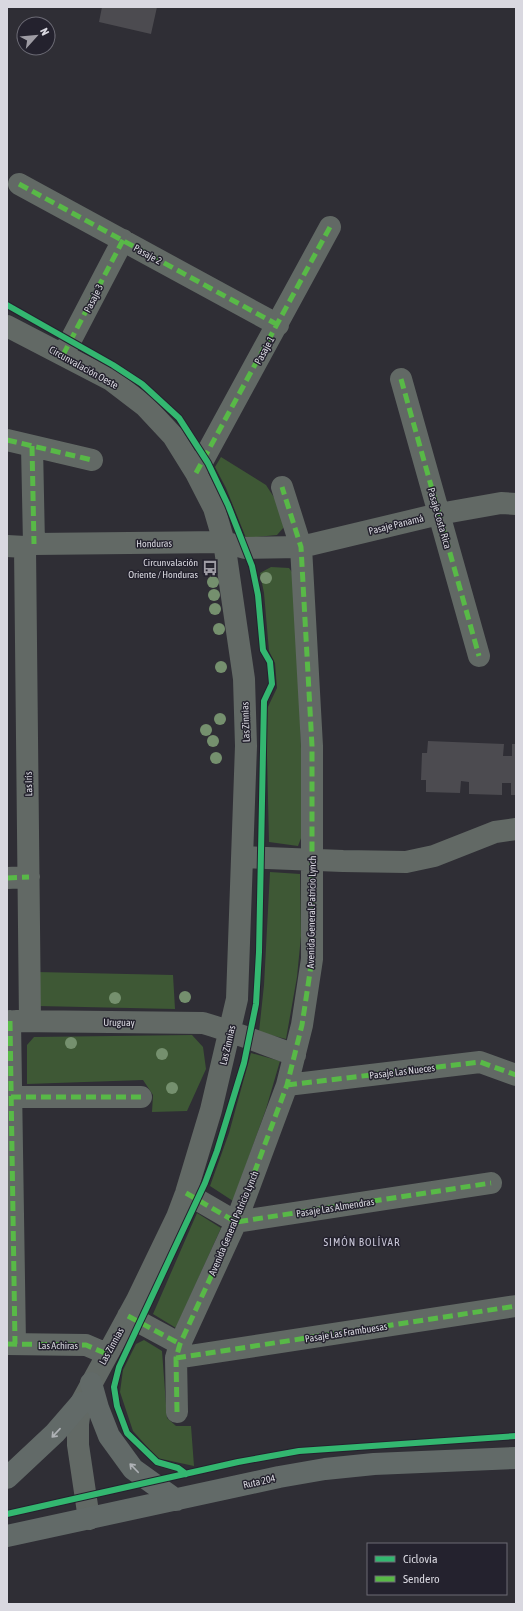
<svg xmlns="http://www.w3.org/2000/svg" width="523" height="1611" viewBox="0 0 523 1611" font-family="'Asap Condensed',sans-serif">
<rect width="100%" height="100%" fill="#2f2e35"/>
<!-- green -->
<path fill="#3e5835" d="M 221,457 L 266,485 L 277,502 L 284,527 L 277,535 L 246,538 L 226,488 L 215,467 Z
M 271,567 L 289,568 L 297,579 L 303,833 L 298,846 L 269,842 L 266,711 L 277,688 L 275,663 L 269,651 L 264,593 L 260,573 Z
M 270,872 L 300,874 L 301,936 L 297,977 L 286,1039 L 259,1032 L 264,985 Z
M 37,972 L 173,975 L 175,1009 L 38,1006 Z
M 192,1035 L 203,1047 L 206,1069 L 187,1111 L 152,1112 L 153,1095 L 143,1080 L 27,1084 L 27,1045 L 34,1037 Z
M 251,1053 L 280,1061 L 266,1109 L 233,1201 L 210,1186 L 229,1133 Z
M 197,1213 L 221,1228 L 176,1328 L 153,1314 Z
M 144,1340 L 162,1351 L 167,1418 L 176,1426 L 191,1426 L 194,1466 L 157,1458 L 133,1431 L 120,1392 L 123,1370 L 136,1344 Z"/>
<!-- building -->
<path fill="#4c4b50" d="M 102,7 L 157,7 L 151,34 L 99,22 Z
M 428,741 L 504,744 L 503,756 L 512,756 L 512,744 L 516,744 L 516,795 L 511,795 L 511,783 L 502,783 L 502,795 L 469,794 L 469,782 L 461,781 L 460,793 L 426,792 L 426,780 L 421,780 L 422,753 L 427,753 Z"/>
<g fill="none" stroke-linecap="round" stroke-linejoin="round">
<!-- minor -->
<path stroke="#626965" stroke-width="22" d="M 19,184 L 278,325
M 7,326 L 111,380 L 145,406 L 173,436 L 196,473 L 214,508 L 224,542 L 244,679 L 246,746 L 237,999 L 211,1110 L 186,1193 L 177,1217 L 137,1300 L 81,1403 L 78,1424 L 78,1445 L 89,1519
M 63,355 L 123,240
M 401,379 L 479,656
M 7,440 L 92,460
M 32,446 L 34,544
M 196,473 L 330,227
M 7,546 L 25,547 L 34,544 L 224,542 L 245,548 L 301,547 L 439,514 L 501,503 L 516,504
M 25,547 L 30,1021
M 244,857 L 343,861 L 406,862 L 434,856 L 495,832 L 516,829
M 7,878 L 29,877
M 10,1021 L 15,1344
M 16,1021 L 203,1023 C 234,1032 264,1044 295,1055
M 287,1085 L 480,1062 L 516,1075
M 11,1097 L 141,1097
M 186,1193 L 236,1222 L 491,1183
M 128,1316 L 180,1344
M 7,1344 L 86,1345 L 107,1354
M 176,1358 L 516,1306
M 177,1412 L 176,1358 L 180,1344 L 236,1222 L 287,1085 L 302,1025 L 312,959 L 312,746 L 301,547 L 282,487"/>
<!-- major -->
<path stroke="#626a68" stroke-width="22" d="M 91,1383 L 98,1408 L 109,1436 L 133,1469 L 176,1500
M 7,1478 L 55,1433 L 81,1403
M 7,1536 L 279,1477 L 325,1469 L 374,1464 L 516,1458"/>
<!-- quiet -->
<path stroke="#58b947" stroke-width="5" stroke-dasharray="10 5" stroke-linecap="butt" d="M 19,184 L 278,325
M 63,355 L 123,240
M 401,379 L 479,656
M 7,440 L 92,460
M 32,446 L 34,544
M 196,473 L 330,227
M 7,878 L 29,877
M 10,1021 L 15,1344
M 287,1085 L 480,1062 L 516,1075
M 11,1097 L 141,1097
M 186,1193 L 236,1222 L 491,1183
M 128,1316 L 180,1344
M 7,1344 L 86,1345 L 107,1354
M 176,1358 L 516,1306
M 177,1412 L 176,1358 L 180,1344 L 236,1222 L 287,1085 L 302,1025 L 312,959 L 312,746 L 301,547 L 282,487"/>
<defs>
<path id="cycleway" d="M 7,305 L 113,365 L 142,384 L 179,418 L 208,463 L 228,505 L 252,566 L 258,595 L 263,650 L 270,662 L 272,684 L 264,701 L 259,952 L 256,1004 L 244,1063 L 217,1151 L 205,1183 L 119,1367 L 114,1387 L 117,1406 L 127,1433 L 157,1462 L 178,1468 L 186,1474
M 7,1514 L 238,1462 L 299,1451 L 516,1436"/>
</defs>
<!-- cycleway casing -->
<use href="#cycleway" stroke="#24222e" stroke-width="8"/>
<!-- cycleway -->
<use href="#cycleway" stroke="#33b770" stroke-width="6"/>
</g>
<!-- trees -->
<g fill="#75906e">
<circle cx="266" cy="578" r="6"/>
<circle cx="213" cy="582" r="6"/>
<circle cx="214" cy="595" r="6"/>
<circle cx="215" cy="609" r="6"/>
<circle cx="219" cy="629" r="6"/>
<circle cx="221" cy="667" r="6"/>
<circle cx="220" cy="719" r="6"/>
<circle cx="206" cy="730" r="6"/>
<circle cx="213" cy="741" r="6"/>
<circle cx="216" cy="758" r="6"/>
<circle cx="185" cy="997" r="6"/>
<circle cx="115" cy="998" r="6"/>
<circle cx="71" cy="1043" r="6"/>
<circle cx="162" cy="1054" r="6"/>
<circle cx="172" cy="1088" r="6"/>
</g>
<!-- one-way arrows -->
<defs><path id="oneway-shaft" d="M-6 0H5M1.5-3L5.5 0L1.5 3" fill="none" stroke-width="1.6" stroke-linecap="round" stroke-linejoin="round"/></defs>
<g stroke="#afb2b6">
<use href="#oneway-shaft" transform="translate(56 1433) rotate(133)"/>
<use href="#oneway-shaft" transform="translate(134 1468) rotate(-134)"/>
</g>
<!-- icons -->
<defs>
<symbol id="bus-bare" viewBox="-9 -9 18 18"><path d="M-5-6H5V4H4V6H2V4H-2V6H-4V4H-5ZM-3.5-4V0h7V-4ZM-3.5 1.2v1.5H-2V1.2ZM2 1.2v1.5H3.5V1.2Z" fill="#9e9ca4" stroke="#24222e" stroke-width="2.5" paint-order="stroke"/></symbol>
</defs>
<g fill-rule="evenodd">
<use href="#bus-bare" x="199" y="557" width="22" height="22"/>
</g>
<g text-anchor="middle" stroke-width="3" stroke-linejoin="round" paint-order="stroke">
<!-- street labels -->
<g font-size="10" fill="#d9d8e0" stroke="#24222e">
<text transform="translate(148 254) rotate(29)" y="4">Pasaje 2</text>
<text transform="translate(93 298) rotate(-63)" y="4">Pasaje 3</text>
<text transform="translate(264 350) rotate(-61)" y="4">Pasaje 1</text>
<text transform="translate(84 367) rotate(29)" y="4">Circunvalación Oeste</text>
<text transform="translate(440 518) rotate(74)" y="4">Pasaje Costa Rica</text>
<text transform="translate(396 524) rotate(-14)" y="4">Pasaje Panamá</text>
<text transform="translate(154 543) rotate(-1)" y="4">Honduras</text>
<text transform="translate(245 722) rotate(-92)" y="4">Las Zinnias</text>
<text transform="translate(28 784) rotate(-91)" y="4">Las Iris</text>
<text transform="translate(311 912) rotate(-89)" y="4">Avenida General Patricio Lynch</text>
<text transform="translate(119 1022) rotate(1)" y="4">Uruguay</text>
<text transform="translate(227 1045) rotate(-77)" y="4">Las Zinnias</text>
<text transform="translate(402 1071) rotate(-7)" y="4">Pasaje Las Nueces</text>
<text transform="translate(335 1207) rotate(-9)" y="4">Pasaje Las Almendras</text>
<text transform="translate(233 1223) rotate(-67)" y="4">Avenida General Patricio Lynch</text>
<text transform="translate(346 1332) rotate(-9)" y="4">Pasaje Las Frambuesas</text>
<text x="58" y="1349">Las Achiras</text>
<text transform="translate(111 1346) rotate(-61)" y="4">Las Zinnias</text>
<text transform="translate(259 1481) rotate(-13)" y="4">Ruta 204</text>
</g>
<!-- poi labels -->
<g font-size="10" fill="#d9d8e0" stroke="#24222e" text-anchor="end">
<text x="198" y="566">Circunvalación<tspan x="198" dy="12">Oriente / Honduras</tspan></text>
</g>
<!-- neighbourhood labels -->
<g font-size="11" letter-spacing="1" fill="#c9c7d8" stroke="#24222e">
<text x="362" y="1246">SIMÓN BOLÍVAR</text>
</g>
</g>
<!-- border -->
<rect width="523" height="1611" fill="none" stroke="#d9d8e0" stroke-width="16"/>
<!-- legend -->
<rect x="367" y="1543" width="140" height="52" fill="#24222e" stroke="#6c6b75"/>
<rect x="375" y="1556" width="20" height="6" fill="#33b770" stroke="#6c6b75"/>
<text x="403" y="1563" font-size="12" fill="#d9d8e0">Ciclovía</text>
<rect x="375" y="1576" width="20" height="6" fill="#58b947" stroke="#6c6b75"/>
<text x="403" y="1583" font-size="12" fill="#d9d8e0">Sendero</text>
<!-- north arrow -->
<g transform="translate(36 36) rotate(63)"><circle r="19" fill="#24222e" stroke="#6c6b75"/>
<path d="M0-3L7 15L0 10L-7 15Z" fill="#9e9ca4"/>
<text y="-6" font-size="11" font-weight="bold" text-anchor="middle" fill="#d9d8e0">N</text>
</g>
</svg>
